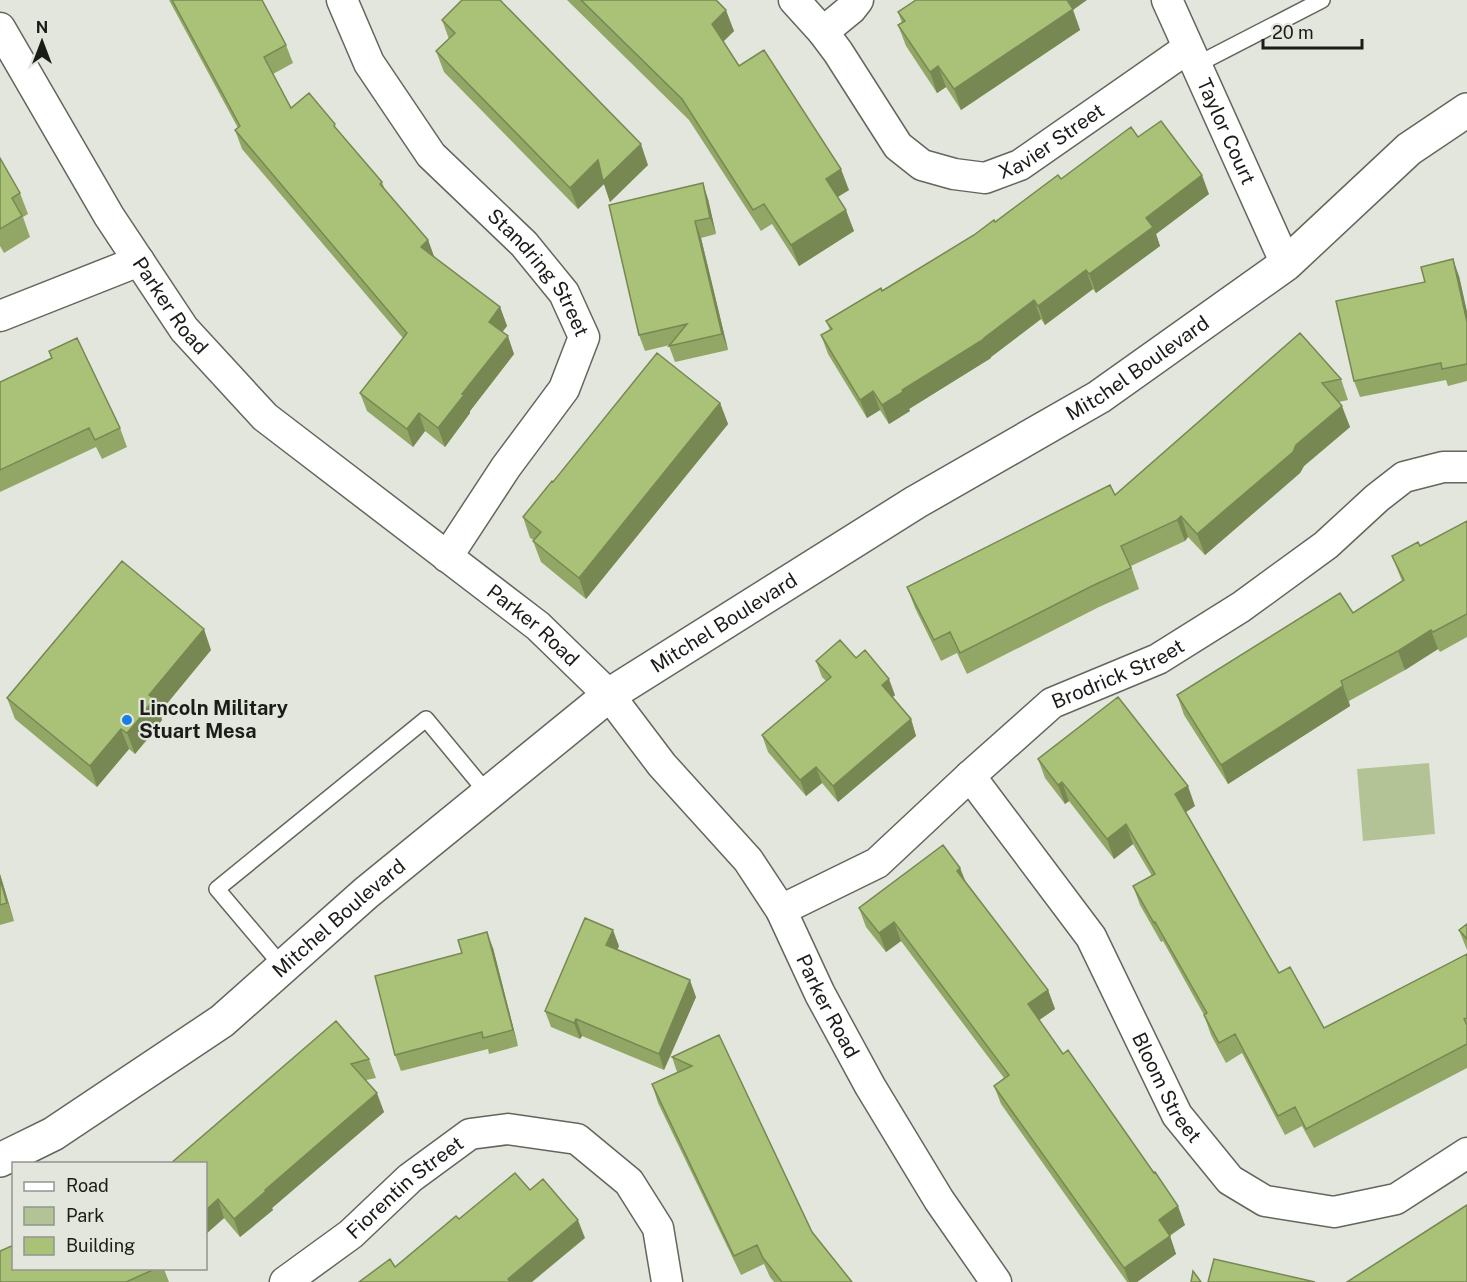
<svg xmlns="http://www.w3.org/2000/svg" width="1467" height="1282" viewBox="0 0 1467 1282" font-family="'Public Sans',sans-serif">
<rect width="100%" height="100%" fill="#e2e6dc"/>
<!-- green -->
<path fill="#b4c396" d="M 1429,763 L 1435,834 L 1363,841 L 1357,769 Z"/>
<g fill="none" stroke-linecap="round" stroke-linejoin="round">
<defs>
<path id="service" d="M 1196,65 L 1322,0
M 283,967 L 217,889 L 426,719 L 488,794"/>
<g id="minor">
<path id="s1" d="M 342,0 L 369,63 L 431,155 L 524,244 L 564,293 L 584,337 L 564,389 L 506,467 L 447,557"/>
<path id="s2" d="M 794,0 L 823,32 L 838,52 L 898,146 L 922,165 L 954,174 L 985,178 L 1020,165 L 1188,48"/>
<path id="s3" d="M 1167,0 L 1286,264"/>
<path id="s4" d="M 0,28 L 109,216 L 184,329 L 265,417 L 538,626 L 609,695 L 662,765 L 748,860 L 781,910 L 820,994 L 870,1086 L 939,1200 L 996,1282"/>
<path d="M 823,32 L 851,9 L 858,0"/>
<path d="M 0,316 L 139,261"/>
<path id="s5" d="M 970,776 L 1091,937 L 1177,1115 L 1230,1180 L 1265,1201 L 1334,1212 L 1396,1199 L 1467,1153"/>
<path id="s6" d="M 781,910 L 877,863 L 970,776 L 1052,703 L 1158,659 L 1241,607 L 1326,545 L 1377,498 L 1404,477 L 1443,467 L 1467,467"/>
<path id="s7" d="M 285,1282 L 351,1234 L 410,1178 L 470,1134 L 508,1129 L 577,1139 L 629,1182 L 658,1228 L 667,1282"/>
</g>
<g id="tertiary">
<path id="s8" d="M 0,1160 L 53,1134 L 222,1021 L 366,893 L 609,695 L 916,502 L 1099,397 L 1286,264 L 1409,149 L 1467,110"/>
</g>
</defs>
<!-- service casing -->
<use href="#service" stroke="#62665d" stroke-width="18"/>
<!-- minor casing -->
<use href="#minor" stroke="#62665d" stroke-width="33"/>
<!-- tertiary casing -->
<use href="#tertiary" stroke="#62665d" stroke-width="36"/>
<!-- service -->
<use href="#service" stroke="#fff" stroke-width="15"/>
<!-- minor -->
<use href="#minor" stroke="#fff" stroke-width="30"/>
<!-- tertiary -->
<use href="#tertiary" stroke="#fff" stroke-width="33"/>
</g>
<!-- wall -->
<path fill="#92a766" d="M 169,0 L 262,0 L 286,45 L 293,63 L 273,74 L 291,108 L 337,130 L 382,182 L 385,190 L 428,240 L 434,257 L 500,307 L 507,326 L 502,332 L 514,354 L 470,411 L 470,413 L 445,447 L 425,431 L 413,447 L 367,411 L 360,393 L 403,338 L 242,149 L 235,130 L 238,128 Z
M 567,0 L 716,0 L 734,31 L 723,41 L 739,66 L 849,190 L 838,197 L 854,231 L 799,266 L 772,224 L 761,231 L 689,120 Z
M 1073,10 L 1080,30 L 961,110 L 946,87 L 937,93 L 906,46 L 898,25 L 902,23 L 898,12 Z
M 442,20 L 648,165 L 610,202 L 604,184 L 578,209 L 444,72 L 436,51 L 449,39 Z
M 1138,137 L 1209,194 L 1156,234 L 1160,246 L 1096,293 L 1093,289 L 1045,325 L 1041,319 L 991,357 L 991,358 L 909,409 L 910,411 L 889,424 L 880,410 L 867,418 L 828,354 L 821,335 L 830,330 L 826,321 L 882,291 L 974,235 L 1061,179 Z
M 0,158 L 20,193 L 28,214 L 23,217 L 30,237 L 4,253 L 0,246 Z
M 708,199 L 716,234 L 701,238 L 728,350 L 675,362 L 669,346 L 670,345 L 645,351 L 639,335 L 609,205 Z
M 1459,276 L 1467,312 L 1467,381 L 1448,386 L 1446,380 L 1360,397 L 1354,381 Z
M 1300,333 L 1341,379 L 1348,400 L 1339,402 L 1350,427 L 1304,466 L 1300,473 L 1205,555 L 1188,537 L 1185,541 L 1131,566 L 1139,589 L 1099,607 L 967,674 L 957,653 L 941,661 L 915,608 L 907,587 L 1115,495 Z
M 49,351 L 120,428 L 127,447 L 102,459 L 96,447 L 0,492 L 0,382 L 51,358 Z
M 720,403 L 728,424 L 586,599 L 541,562 L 533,541 L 534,540 L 530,538 L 523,517 L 553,482 Z
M 1467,521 L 1467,637 L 1440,652 L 1438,649 L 1405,670 L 1349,701 L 1350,706 L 1228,784 L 1184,715 L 1177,695 L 1353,613 L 1402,581 L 1392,556 L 1420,546 Z
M 211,650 L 160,712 L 162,720 L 153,731 L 154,732 L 135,754 L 129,749 L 97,787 L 15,719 L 7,698 Z
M 856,658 L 895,695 L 892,698 L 911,719 L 916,736 L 838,802 L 822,783 L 806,796 L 768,752 L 762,735 L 826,681 L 822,677 L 816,661 Z
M 1038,759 L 1195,806 L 1186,812 L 1279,973 L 1324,1028 L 1467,954 L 1467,1068 L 1314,1148 L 1302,1126 L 1285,1135 L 1242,1053 L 1226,1063 L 1211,1035 L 1204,1015 L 1163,941 L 1161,942 L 1140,905 L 1133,886 L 1152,876 L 1133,844 L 1114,859 L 1069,801 L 1065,804 L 1045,778 Z
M 960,868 L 966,882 L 1048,990 L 1055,1009 L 1039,1020 L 1185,1225 L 1170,1236 L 1176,1254 L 1137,1282 L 1127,1282 L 1001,1104 L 994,1086 L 1004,1078 L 901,941 L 886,952 L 866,927 L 859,908 Z
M 0,874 L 14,921 L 0,925 Z
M 1467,924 L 1467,950 L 1459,930 Z
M 619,946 L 617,950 L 696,997 L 664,1070 L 582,1036 L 580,1039 L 551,1027 L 545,1011 Z
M 493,948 L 518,1046 L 489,1054 L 488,1049 L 401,1071 L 395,1055 Z
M 336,1021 L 369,1059 L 376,1078 L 366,1080 L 384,1112 L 272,1208 L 273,1210 L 240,1237 L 224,1218 L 206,1234 L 206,1164 Z
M 719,1035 L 812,1232 L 852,1282 L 774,1282 L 770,1277 L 764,1264 L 741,1275 L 658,1103 L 652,1084 L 677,1072 L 672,1057 Z
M 14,1269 L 164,1269 L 169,1282 L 0,1282 Z"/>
<!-- shaded-wall -->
<path fill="#778853" d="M 1064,0 L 1087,0 L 1073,10 L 1080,30 L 961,110 L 954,89 Z
M 726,10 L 734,31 L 720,45 L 712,24 Z
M 938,66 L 946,87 L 937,93 L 930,72 Z
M 641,144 L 648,165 L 610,202 L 604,184 L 578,209 L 570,188 L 598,160 Z
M 841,169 L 849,190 L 834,199 L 826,179 Z
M 1202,175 L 1209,194 L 1156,234 L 1160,246 L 1096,293 L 1089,274 L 1146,218 Z
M 703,183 L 708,199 L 716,234 L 710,218 Z
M 846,210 L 854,231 L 799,266 L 791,245 Z
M 695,221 L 701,238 L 728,350 L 722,334 Z
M 428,240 L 435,259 L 421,247 Z
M 1453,259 L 1459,276 L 1467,312 L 1467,322 Z
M 1086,270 L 1093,289 L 1045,325 L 1038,306 Z
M 1034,300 L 1041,319 L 991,357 L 991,358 L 909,409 L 910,411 L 889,424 L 882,405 L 902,390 L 984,338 Z
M 500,307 L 507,326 L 496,340 L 489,322 Z
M 508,336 L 514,354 L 470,411 L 470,413 L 445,447 L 438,428 L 462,394 Z
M 873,391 L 880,410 L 867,418 L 860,400 Z
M 720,403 L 728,424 L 586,599 L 579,578 Z
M 1342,406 L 1350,427 L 1304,466 L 1300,473 L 1205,555 L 1197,534 L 1296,445 Z
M 419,413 L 425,431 L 413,447 L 407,429 Z
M 1181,516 L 1188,537 L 1185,541 L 1177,520 Z
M 204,629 L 211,650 L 160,712 L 162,720 L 135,754 L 127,733 L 145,710 L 149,695 Z
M 1431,630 L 1438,649 L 1405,670 L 1398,651 Z
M 889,679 L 895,695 L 887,702 L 882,685 Z
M 1343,686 L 1350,706 L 1228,784 L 1221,765 Z
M 911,719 L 916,736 L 838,802 L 833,786 Z
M 121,729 L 129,749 L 97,787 L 90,766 Z
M 816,767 L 822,783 L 806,796 L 800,780 Z
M 1062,782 L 1069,801 L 1065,804 L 1058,785 Z
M 1188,786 L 1195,806 L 1183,814 L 1175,794 Z
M 1126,824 L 1133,844 L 1114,859 L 1107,839 Z
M 960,868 L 967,887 L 957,871 Z
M 0,874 L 14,921 L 0,879 Z
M 894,922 L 901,941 L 886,952 L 879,933 Z
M 613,930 L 619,946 L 612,962 L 606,945 Z
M 487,932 L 493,948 L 518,1046 L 513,1030 Z
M 690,980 L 696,997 L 664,1070 L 659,1054 Z
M 1048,990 L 1055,1009 L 1035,1023 L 1028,1004 Z
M 576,1019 L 582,1036 L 580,1039 L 574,1023 Z
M 377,1093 L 384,1112 L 272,1208 L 273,1210 L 240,1237 L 234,1219 L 265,1190 Z
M 218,1199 L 224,1218 L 206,1234 L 206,1210 Z
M 1178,1206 L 1185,1225 L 1165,1238 L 1159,1220 Z
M 578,1220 L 585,1238 L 532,1282 L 509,1282 L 508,1279 Z
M 1170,1236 L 1176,1254 L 1137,1282 L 1129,1282 L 1124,1268 Z"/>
<!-- building -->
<path fill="#aac277" stroke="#778853" stroke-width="1.5" d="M 172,0 L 262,0 L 286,45 L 264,57 L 291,108 L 309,93 L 335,124 L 334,126 L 382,182 L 380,184 L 428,240 L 421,247 L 500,307 L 489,322 L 508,336 L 462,394 L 464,395 L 438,428 L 419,413 L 407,429 L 360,393 L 407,333 L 235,130 L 240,126 Z
M 462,0 L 500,0 L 641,144 L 603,181 L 598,160 L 570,188 L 436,51 L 455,33 L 442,20 Z
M 581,0 L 716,0 L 726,10 L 712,24 L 739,66 L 764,50 L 841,169 L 826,179 L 846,210 L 791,245 L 764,204 L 753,210 L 682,99 Z
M 916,0 L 1067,0 L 1073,9 L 954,89 L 938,66 L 930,72 L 898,25 L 905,21 L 898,12 Z
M 1161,121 L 1202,175 L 1146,218 L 1153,227 L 1089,274 L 1086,270 L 1038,306 L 1034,300 L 984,338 L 984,339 L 902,390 L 903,392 L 882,405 L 873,391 L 860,400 L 821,335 L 832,329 L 826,321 L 881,288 L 882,291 L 974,235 L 994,220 L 995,222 L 1058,175 L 1061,179 L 1131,127 L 1138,137 Z
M 0,158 L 20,193 L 12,198 L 22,216 L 0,229 Z
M 703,183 L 710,218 L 695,221 L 722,334 L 669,346 L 687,324 L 639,335 L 609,205 Z
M 1453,259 L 1467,322 L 1467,364 L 1442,369 L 1441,363 L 1354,381 L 1336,301 L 1425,282 L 1421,267 Z
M 1300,333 L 1341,379 L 1322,383 L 1342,406 L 1296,445 L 1293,452 L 1197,534 L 1181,516 L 1177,520 L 1121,546 L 1131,568 L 1092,586 L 960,653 L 950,632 L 934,640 L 907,587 L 1110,485 L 1115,495 Z
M 77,338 L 120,428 L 95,440 L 89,428 L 0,470 L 0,382 L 52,358 L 49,351 Z
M 657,353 L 720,403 L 579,578 L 533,541 L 541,532 L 523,517 L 552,481 L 553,482 Z
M 1467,521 L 1467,614 L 1433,632 L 1431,630 L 1398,651 L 1341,681 L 1343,686 L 1221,765 L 1177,695 L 1340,593 L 1353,613 L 1404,580 L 1392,556 L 1418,542 L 1420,546 Z
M 122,561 L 204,629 L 149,695 L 155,699 L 145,710 L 146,711 L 127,733 L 121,729 L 90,766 L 7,698 Z
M 840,640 L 856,658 L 865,650 L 889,679 L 882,685 L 911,719 L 833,786 L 816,767 L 800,780 L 762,735 L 831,677 L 816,661 Z
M 1118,697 L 1188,786 L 1175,794 L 1279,973 L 1290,967 L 1324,1028 L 1467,954 L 1467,1018 L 1464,1019 L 1467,1025 L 1467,1044 L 1306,1129 L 1295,1107 L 1278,1116 L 1235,1034 L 1219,1043 L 1204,1015 L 1207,1013 L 1155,922 L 1154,923 L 1133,886 L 1155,874 L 1126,824 L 1107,839 L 1062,782 L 1058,785 L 1038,759 Z
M 943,845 L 960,868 L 957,871 L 1048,990 L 1028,1004 L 1063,1054 L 1068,1050 L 1154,1173 L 1155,1172 L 1178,1206 L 1159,1220 L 1170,1236 L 1124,1268 L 994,1086 L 1009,1075 L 894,922 L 879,933 L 859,908 Z
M 0,879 L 7,903 L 0,905 Z
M 585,918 L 613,930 L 606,945 L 690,980 L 659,1054 L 576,1019 L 574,1023 L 545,1011 Z
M 1467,924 L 1467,939 L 1459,930 Z
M 487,932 L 513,1030 L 483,1038 L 482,1032 L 395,1055 L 375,976 L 462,953 L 458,940 Z
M 336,1021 L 369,1059 L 351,1064 L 377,1093 L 265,1190 L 266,1191 L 234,1219 L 218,1199 L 206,1210 L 206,1164 L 170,1164 Z
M 719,1035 L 812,1232 L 852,1282 L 782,1282 L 763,1258 L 757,1245 L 734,1256 L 652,1084 L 692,1066 L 672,1057 Z
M 515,1173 L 530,1190 L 543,1179 L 578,1220 L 508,1279 L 510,1282 L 359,1282 L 390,1259 L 395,1267 L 456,1216 L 459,1219 Z
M 1467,1205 L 1467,1282 L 1347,1282 Z
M 14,1245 L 14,1269 L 155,1269 L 126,1282 L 0,1282 L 0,1251 Z
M 1214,1259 L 1315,1282 L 1208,1282 Z
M 1193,1271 L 1201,1282 L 1191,1282 Z"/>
<!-- markers -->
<circle fill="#197de5" stroke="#e2e6dc" stroke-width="2" cx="127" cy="720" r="6"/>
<g text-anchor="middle" stroke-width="4.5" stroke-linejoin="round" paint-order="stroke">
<!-- street labels -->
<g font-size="20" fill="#1b1c18" stroke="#e2e6dc">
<text dy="7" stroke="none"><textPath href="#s3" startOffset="144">Taylor Court</textPath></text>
<text dy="7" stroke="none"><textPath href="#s2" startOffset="351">Xavier Street</textPath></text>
<text dy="7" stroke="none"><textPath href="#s1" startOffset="340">Standring Street</textPath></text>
<text dy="7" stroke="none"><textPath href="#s4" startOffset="326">Parker Road</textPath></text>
<text dy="7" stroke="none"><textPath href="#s8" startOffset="1390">Mitchel Boulevard</textPath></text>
<text dy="7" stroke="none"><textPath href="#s8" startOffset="904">Mitchel Boulevard</textPath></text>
<text dy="7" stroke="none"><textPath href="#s4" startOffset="812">Parker Road</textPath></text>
<text dy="7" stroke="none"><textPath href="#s6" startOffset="416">Brodrick Street</textPath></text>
<text dy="7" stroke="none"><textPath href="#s8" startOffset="418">Mitchel Boulevard</textPath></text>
<text dy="7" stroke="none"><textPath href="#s4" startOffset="1298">Parker Road</textPath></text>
<text dy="7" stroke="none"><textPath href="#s5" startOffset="370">Bloom Street</textPath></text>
<text dy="7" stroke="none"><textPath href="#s7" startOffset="153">Fiorentin Street</textPath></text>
</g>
<!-- poi labels -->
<g font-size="20" font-weight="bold" fill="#1b1c18" stroke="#e2e6dc" text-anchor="start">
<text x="139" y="715">Lincoln Military<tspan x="139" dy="23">Stuart Mesa</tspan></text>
</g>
</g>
<!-- legend -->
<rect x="12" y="1162" width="195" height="108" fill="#e2e6dc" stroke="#92958e" stroke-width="1.5"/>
<rect x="24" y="1182" width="30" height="9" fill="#ffffff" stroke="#92958e" stroke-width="1.5"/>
<text x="66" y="1192" font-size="18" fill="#1b1c18">Road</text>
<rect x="24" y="1207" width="30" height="18" fill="#b4c396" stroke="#92958e" stroke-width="1.5"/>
<text x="66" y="1222" font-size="18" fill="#1b1c18">Park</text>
<rect x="24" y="1237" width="30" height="18" fill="#aac277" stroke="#92958e" stroke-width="1.5"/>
<text x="66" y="1252" font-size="18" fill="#1b1c18">Building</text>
<!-- north arrow -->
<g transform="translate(42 42)" stroke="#e2e6dc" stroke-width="4.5" paint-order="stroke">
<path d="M0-4.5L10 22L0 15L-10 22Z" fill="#1b1c18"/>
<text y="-9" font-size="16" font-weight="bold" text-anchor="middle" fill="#1b1c18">N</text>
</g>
<!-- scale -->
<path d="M1263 39v9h99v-9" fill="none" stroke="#1b1c18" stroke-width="3"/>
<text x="1272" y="39" font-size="18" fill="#1b1c18" stroke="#e2e6dc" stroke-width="4.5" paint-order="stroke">20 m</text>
</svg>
